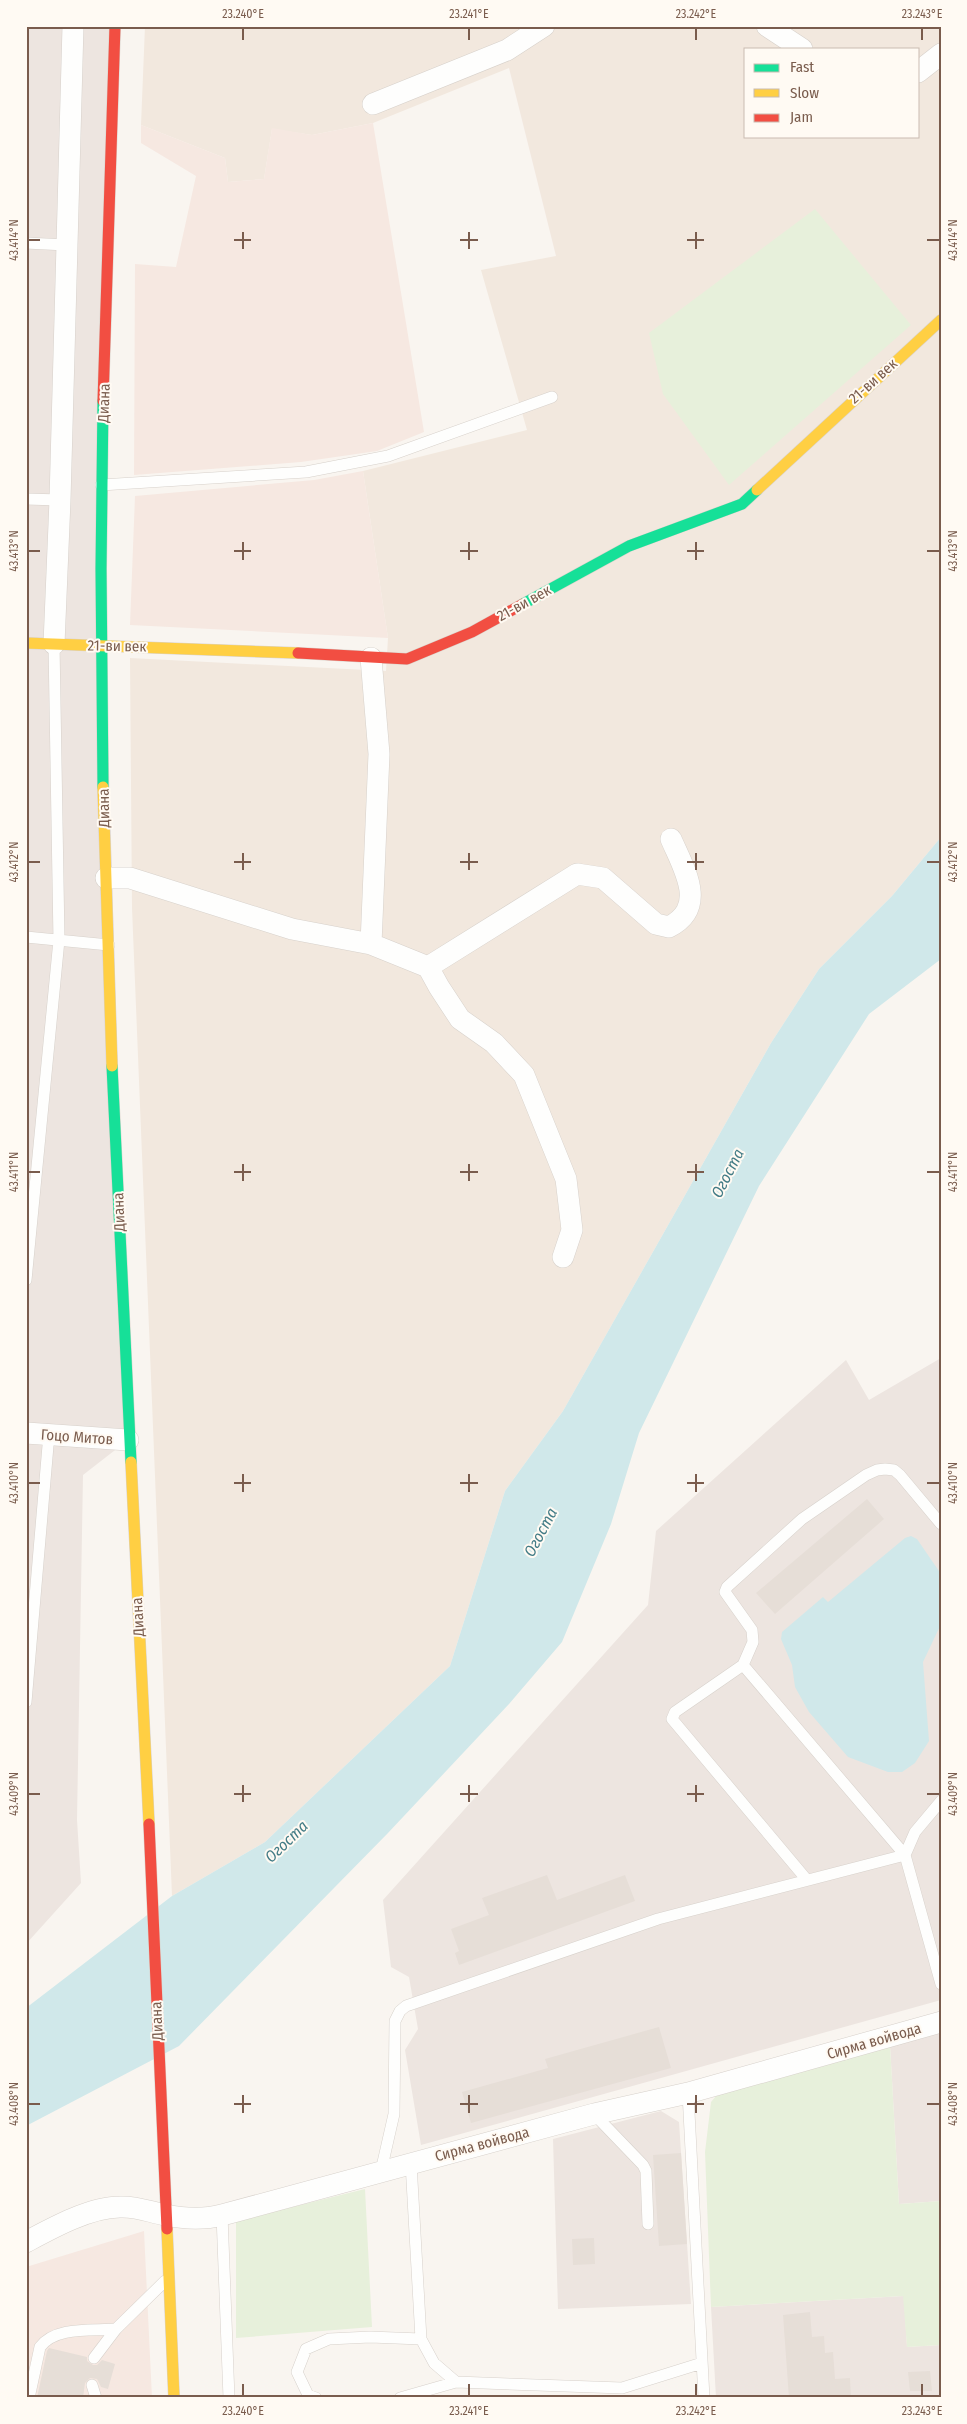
<svg xmlns="http://www.w3.org/2000/svg" width="967" height="2424" viewBox="0 0 967 2424" font-family="'Fira Sans Condensed',sans-serif">
<rect width="100%" height="100%" fill="#f9f5f0"/>
<!-- residential -->
<path fill="#f2e8de" fill-rule="evenodd" d="M 145,26 L 941,26 L 941,837 L 892,896 L 819,969 L 771,1043 L 563,1411 L 505,1491 L 450,1666 L 265,1842 L 172,1896 L 132,908 L 130,658 L 386,671 L 388,638 L 363,471 L 527,430 L 481,270 L 556,256 L 509,68 L 373,123 L 312,135 L 272,129 L 264,179 L 228,182 L 225,158 L 141,125 ZM 746,49 L 918,49 L 918,136 L 746,136 Z"/>
<!-- commercial -->
<path fill="#f6e8e1" d="M 373,123 L 424,432 L 377,451 L 301,462 L 134,475 L 135,264 L 176,267 L 196,176 L 141,143 L 141,125 L 225,158 L 228,182 L 264,179 L 272,128 L 312,135 Z
M 363,471 L 388,638 L 130,625 L 135,496 L 314,480 Z
M 144,2231 L 152,2398 L 26,2398 L 26,2267 Z"/>
<!-- industrial -->
<path fill="#ede5e0" d="M 26,26 L 115,26 L 101,485 L 128,1440 L 83,1475 L 77,1820 L 81,1883 L 26,1944 Z
M 941,1358 L 941,2000 L 421,2145 L 405,2050 L 418,2029 L 409,1977 L 391,1967 L 383,1900 L 648,1605 L 656,1531 L 846,1360 L 869,1400 Z
M 941,2031 L 941,2201 L 899,2204 L 890,2045 Z
M 661,2111 L 679,2122 L 691,2304 L 558,2309 L 553,2139 Z
M 904,2296 L 907,2347 L 941,2345 L 941,2398 L 716,2398 L 711,2307 Z"/>
<!-- green -->
<path fill="#e7f0db" d="M 815,209 L 911,325 L 729,485 L 663,394 L 649,333 Z
M 890,2045 L 899,2204 L 941,2201 L 941,2345 L 907,2347 L 903,2296 L 711,2307 L 705,2152 L 711,2102 L 721,2090 Z
M 365,2189 L 372,2327 L 236,2338 L 236,2221 Z"/>
<!-- water -->
<path fill="#d0e8ea" d="M 941,837 L 941,959 L 869,1014 L 759,1186 L 639,1433 L 611,1524 L 562,1642 L 509,1704 L 388,1833 L 179,2046 L 26,2126 L 26,2008 L 172,1896 L 265,1842 L 450,1666 L 505,1491 L 563,1411 L 771,1043 L 819,969 L 892,896 Z
M 911,1536 L 917,1539 L 941,1574 L 941,1624 L 923,1662 L 929,1741 L 915,1763 L 902,1772 L 888,1772 L 848,1757 L 809,1712 L 795,1687 L 792,1665 L 781,1639 L 782,1632 L 823,1597 L 828,1602 L 905,1538 Z"/>
<!-- building -->
<path fill="#e6ded7" d="M 867,1499 L 884,1519 L 775,1614 L 756,1593 Z
M 547,1875 L 557,1900 L 625,1875 L 635,1901 L 459,1965 L 455,1953 L 459,1951 L 451,1929 L 489,1915 L 482,1898 Z
M 659,2027 L 671,2068 L 471,2123 L 462,2092 L 548,2068 L 545,2059 Z
M 681,2153 L 687,2244 L 659,2246 L 653,2155 Z
M 594,2238 L 595,2264 L 573,2265 L 572,2239 Z
M 810,2312 L 812,2337 L 824,2336 L 825,2353 L 833,2352 L 835,2379 L 850,2378 L 851,2398 L 789,2398 L 783,2315 Z
M 49,2348 L 87,2357 L 87,2361 L 93,2365 L 97,2365 L 102,2360 L 115,2364 L 108,2389 L 101,2387 L 97,2379 L 90,2378 L 85,2383 L 83,2398 L 37,2398 L 47,2351 Z
M 930,2371 L 932,2391 L 910,2391 L 908,2372 Z"/>
<g fill="none" stroke-linecap="round" stroke-linejoin="round">
<defs>
<path id="lane" d="M 26,243 L 66,245
M 101,485 L 306,472 L 388,456 L 552,397
M 26,499 L 60,500
M 26,937 L 109,945
M 26,1280 L 59,940 L 54,644
M 941,1524 L 900,1475 L 894,1470 L 885,1469 L 877,1470 L 866,1475 L 802,1519 L 727,1587 L 725,1592 L 752,1630 L 753,1642 L 743,1665 L 905,1855 L 915,1832 L 941,1801
M 743,1665 L 675,1712 L 672,1719 L 807,1880
M 26,1702 L 49,1434
M 688,2093 L 704,2398
M 594,2114 L 643,2165 L 646,2171 L 648,2224
M 411,2163 L 421,2339 L 434,2363 L 456,2382 L 622,2388 L 702,2363
M 381,2171 L 394,2114 L 395,2021 L 400,2011 L 406,2006 L 658,1919 L 905,1855 L 941,1984
M 222,2215 L 229,2398
M 94,2358 L 116,2329 L 165,2281
M 92,2385 L 96,2398
M 29,2398 L 40,2347 C 55,2326 92,2331 116,2329
M 316,2398 L 308,2395 L 297,2372 L 306,2349 L 329,2339 L 370,2337 L 421,2339
M 400,2398 L 456,2382"/>
<path id="street" d="M 767,26 L 802,49
M 918,72 L 941,54
M 373,104 L 507,50 L 544,26
M 54,644 L 60,500 L 73,26
M 371,658 L 379,754 L 371,944
M 106,878 L 130,878 L 292,929 L 371,944 L 428,967 L 439,987 L 460,1019 L 494,1043 L 524,1075 L 566,1179 L 572,1230 L 563,1257
M 428,967 L 577,874 L 603,878 L 656,924 L 669,927 C 708,907 684,869 671,839
M 26,1433 L 128,1440
M 26,2242 C 52,2228 90,2207 120,2207 C 136,2206 150,2212 165,2215 C 185,2219 203,2220 222,2215 L 594,2114 L 688,2093 L 941,2022"/>
<path id="fast" d="M 103,401 L 101,569 L 103,787
M 523,604 L 629,546 L 742,504 L 757,490
M 112,1066 L 131,1462"/>
<path id="slow" d="M 757,490 L 941,320
M 26,643 L 298,653
M 103,787 L 112,1066
M 131,1462 L 149,1824
M 167,2229 L 174,2398"/>
<path id="jam" d="M 103,401 L 115,26
M 298,653 L 407,659 L 472,632 L 523,604
M 149,1824 L 167,2229"/>
</defs>
<!-- lane casing -->
<use href="#lane" stroke="#d7d1cb" stroke-width="12"/>
<!-- street casing -->
<use href="#street" stroke="#d7d1cb" stroke-width="22"/>
<!-- fast casing -->
<use href="#fast" stroke="#d9d2cb" stroke-width="12"/>
<!-- slow casing -->
<use href="#slow" stroke="#d9d2cb" stroke-width="12"/>
<!-- jam casing -->
<use href="#jam" stroke="#d9d2cb" stroke-width="12"/>
<!-- lane -->
<use href="#lane" stroke="#fefefd" stroke-width="11"/>
<!-- street -->
<use href="#street" stroke="#fefefd" stroke-width="21"/>
<!-- fast -->
<use href="#fast" stroke="#16e098" stroke-width="11"/>
<!-- slow -->
<use href="#slow" stroke="#ffcf43" stroke-width="11"/>
<!-- jam -->
<use href="#jam" stroke="#f24e42" stroke-width="11"/>
</g>
<!-- ticks -->
<path fill="none" stroke="#7a5c4d" stroke-width="2" d="M 243,28 L 243,40M 469,28 L 469,40M 696,28 L 696,40M 922,28 L 922,40M 243,232 L 243,249M 469,232 L 469,249M 696,232 L 696,249M 28,240 L 40,240M 234,240 L 251,240M 460,240 L 478,240M 687,240 L 704,240M 927,240 L 940,240M 243,542 L 243,560M 469,542 L 469,560M 696,542 L 696,560M 28,551 L 40,551M 234,551 L 251,551M 460,551 L 478,551M 687,551 L 704,551M 927,551 L 940,551M 243,853 L 243,870M 469,853 L 469,870M 696,853 L 696,870M 28,862 L 40,862M 234,862 L 251,862M 460,862 L 478,862M 687,862 L 704,862M 927,862 L 940,862M 243,1164 L 243,1181M 469,1164 L 469,1181M 696,1164 L 696,1181M 28,1172 L 40,1172M 234,1172 L 251,1172M 460,1172 L 478,1172M 687,1172 L 704,1172M 927,1172 L 940,1172M 243,1474 L 243,1492M 469,1474 L 469,1492M 696,1474 L 696,1492M 28,1483 L 40,1483M 234,1483 L 251,1483M 460,1483 L 478,1483M 687,1483 L 704,1483M 927,1483 L 940,1483M 243,1785 L 243,1802M 469,1785 L 469,1802M 696,1785 L 696,1802M 28,1794 L 40,1794M 234,1794 L 251,1794M 460,1794 L 478,1794M 687,1794 L 704,1794M 927,1794 L 940,1794M 243,2095 L 243,2113M 469,2095 L 469,2113M 696,2095 L 696,2113M 28,2104 L 40,2104M 234,2104 L 251,2104M 460,2104 L 478,2104M 687,2104 L 704,2104M 927,2104 L 940,2104M 243,2384 L 243,2396M 469,2384 L 469,2396M 696,2384 L 696,2396M 922,2384 L 922,2396"/>
<g text-anchor="middle" stroke-width="4" stroke-linejoin="round" paint-order="stroke">
<!-- street labels -->
<g font-size="15" fill="#7a5c4d" stroke="#fffaf3">
<text transform="translate(873 381) rotate(-42)" y="5">21-ви век</text>
<text transform="translate(104 403) rotate(-88)" y="5">Диана</text>
<text transform="translate(524 603) rotate(-29)" y="5">21-ви век</text>
<text transform="translate(117 646) rotate(1)" y="5">21-ви век</text>
<text transform="translate(104 808) rotate(-91)" y="5">Диана</text>
<text transform="translate(119 1212) rotate(-92)" y="5">Диана</text>
<text transform="translate(77 1437) rotate(4)" y="5">Гоцо Митов</text>
<text transform="translate(138 1617) rotate(-93)" y="5">Диана</text>
<text transform="translate(157 2021) rotate(-92)" y="5">Диана</text>
<text transform="translate(874 2041) rotate(-16)" y="5">Сирма войвода</text>
<text transform="translate(482 2144) rotate(-15)" y="5">Сирма войвода</text>
</g>
<!-- water labels -->
<g font-size="16" font-style="italic" fill="#437c86" stroke="#fffaf3">
<text transform="translate(727 1173) rotate(-63)" y="6">Огоста</text>
<text transform="translate(540 1532) rotate(-62)" y="6">Огоста</text>
<text transform="translate(286 1841) rotate(-44)" y="6">Огоста</text>
</g>
</g>
<!-- border -->
<rect width="967" height="2424" fill="none" stroke="#fffaf3" stroke-width="55"/>
<!-- legend -->
<rect x="744" y="48" width="175" height="90" fill="#fffaf3" stroke="#cabbb1"/>
<rect x="754" y="64" width="25" height="8" fill="#16e098" stroke="#cabbb1"/>
<text x="790" y="72" font-size="15" fill="#7a5c4d">Fast</text>
<rect x="754" y="89" width="25" height="8" fill="#ffcf43" stroke="#cabbb1"/>
<text x="790" y="98" font-size="15" fill="#7a5c4d">Slow</text>
<rect x="754" y="114" width="25" height="8" fill="#f24e42" stroke="#cabbb1"/>
<text x="790" y="122" font-size="15" fill="#7a5c4d">Jam</text>
<rect x="28" y="28" width="912" height="2368" fill="none" stroke="#7a5c4d" stroke-width="2"/>
<g font-size="12" text-anchor="middle" fill="#7a5c4d">
<text x="243" y="18">23.240°E</text>
<text x="469" y="18">23.241°E</text>
<text x="696" y="18">23.242°E</text>
<text x="922" y="18">23.243°E</text>
<text transform="translate(14 240) rotate(-90)" y="4">43.414°N</text>
<text transform="translate(953 240) rotate(-90)" y="4">43.414°N</text>
<text transform="translate(14 551) rotate(-90)" y="4">43.413°N</text>
<text transform="translate(953 551) rotate(-90)" y="4">43.413°N</text>
<text transform="translate(14 862) rotate(-90)" y="4">43.412°N</text>
<text transform="translate(953 862) rotate(-90)" y="4">43.412°N</text>
<text transform="translate(14 1172) rotate(-90)" y="4">43.411°N</text>
<text transform="translate(953 1172) rotate(-90)" y="4">43.411°N</text>
<text transform="translate(14 1483) rotate(-90)" y="4">43.410°N</text>
<text transform="translate(953 1483) rotate(-90)" y="4">43.410°N</text>
<text transform="translate(14 1794) rotate(-90)" y="4">43.409°N</text>
<text transform="translate(953 1794) rotate(-90)" y="4">43.409°N</text>
<text transform="translate(14 2104) rotate(-90)" y="4">43.408°N</text>
<text transform="translate(953 2104) rotate(-90)" y="4">43.408°N</text>
<text x="243" y="2415">23.240°E</text>
<text x="469" y="2415">23.241°E</text>
<text x="696" y="2415">23.242°E</text>
<text x="922" y="2415">23.243°E</text>
</g>
</svg>
